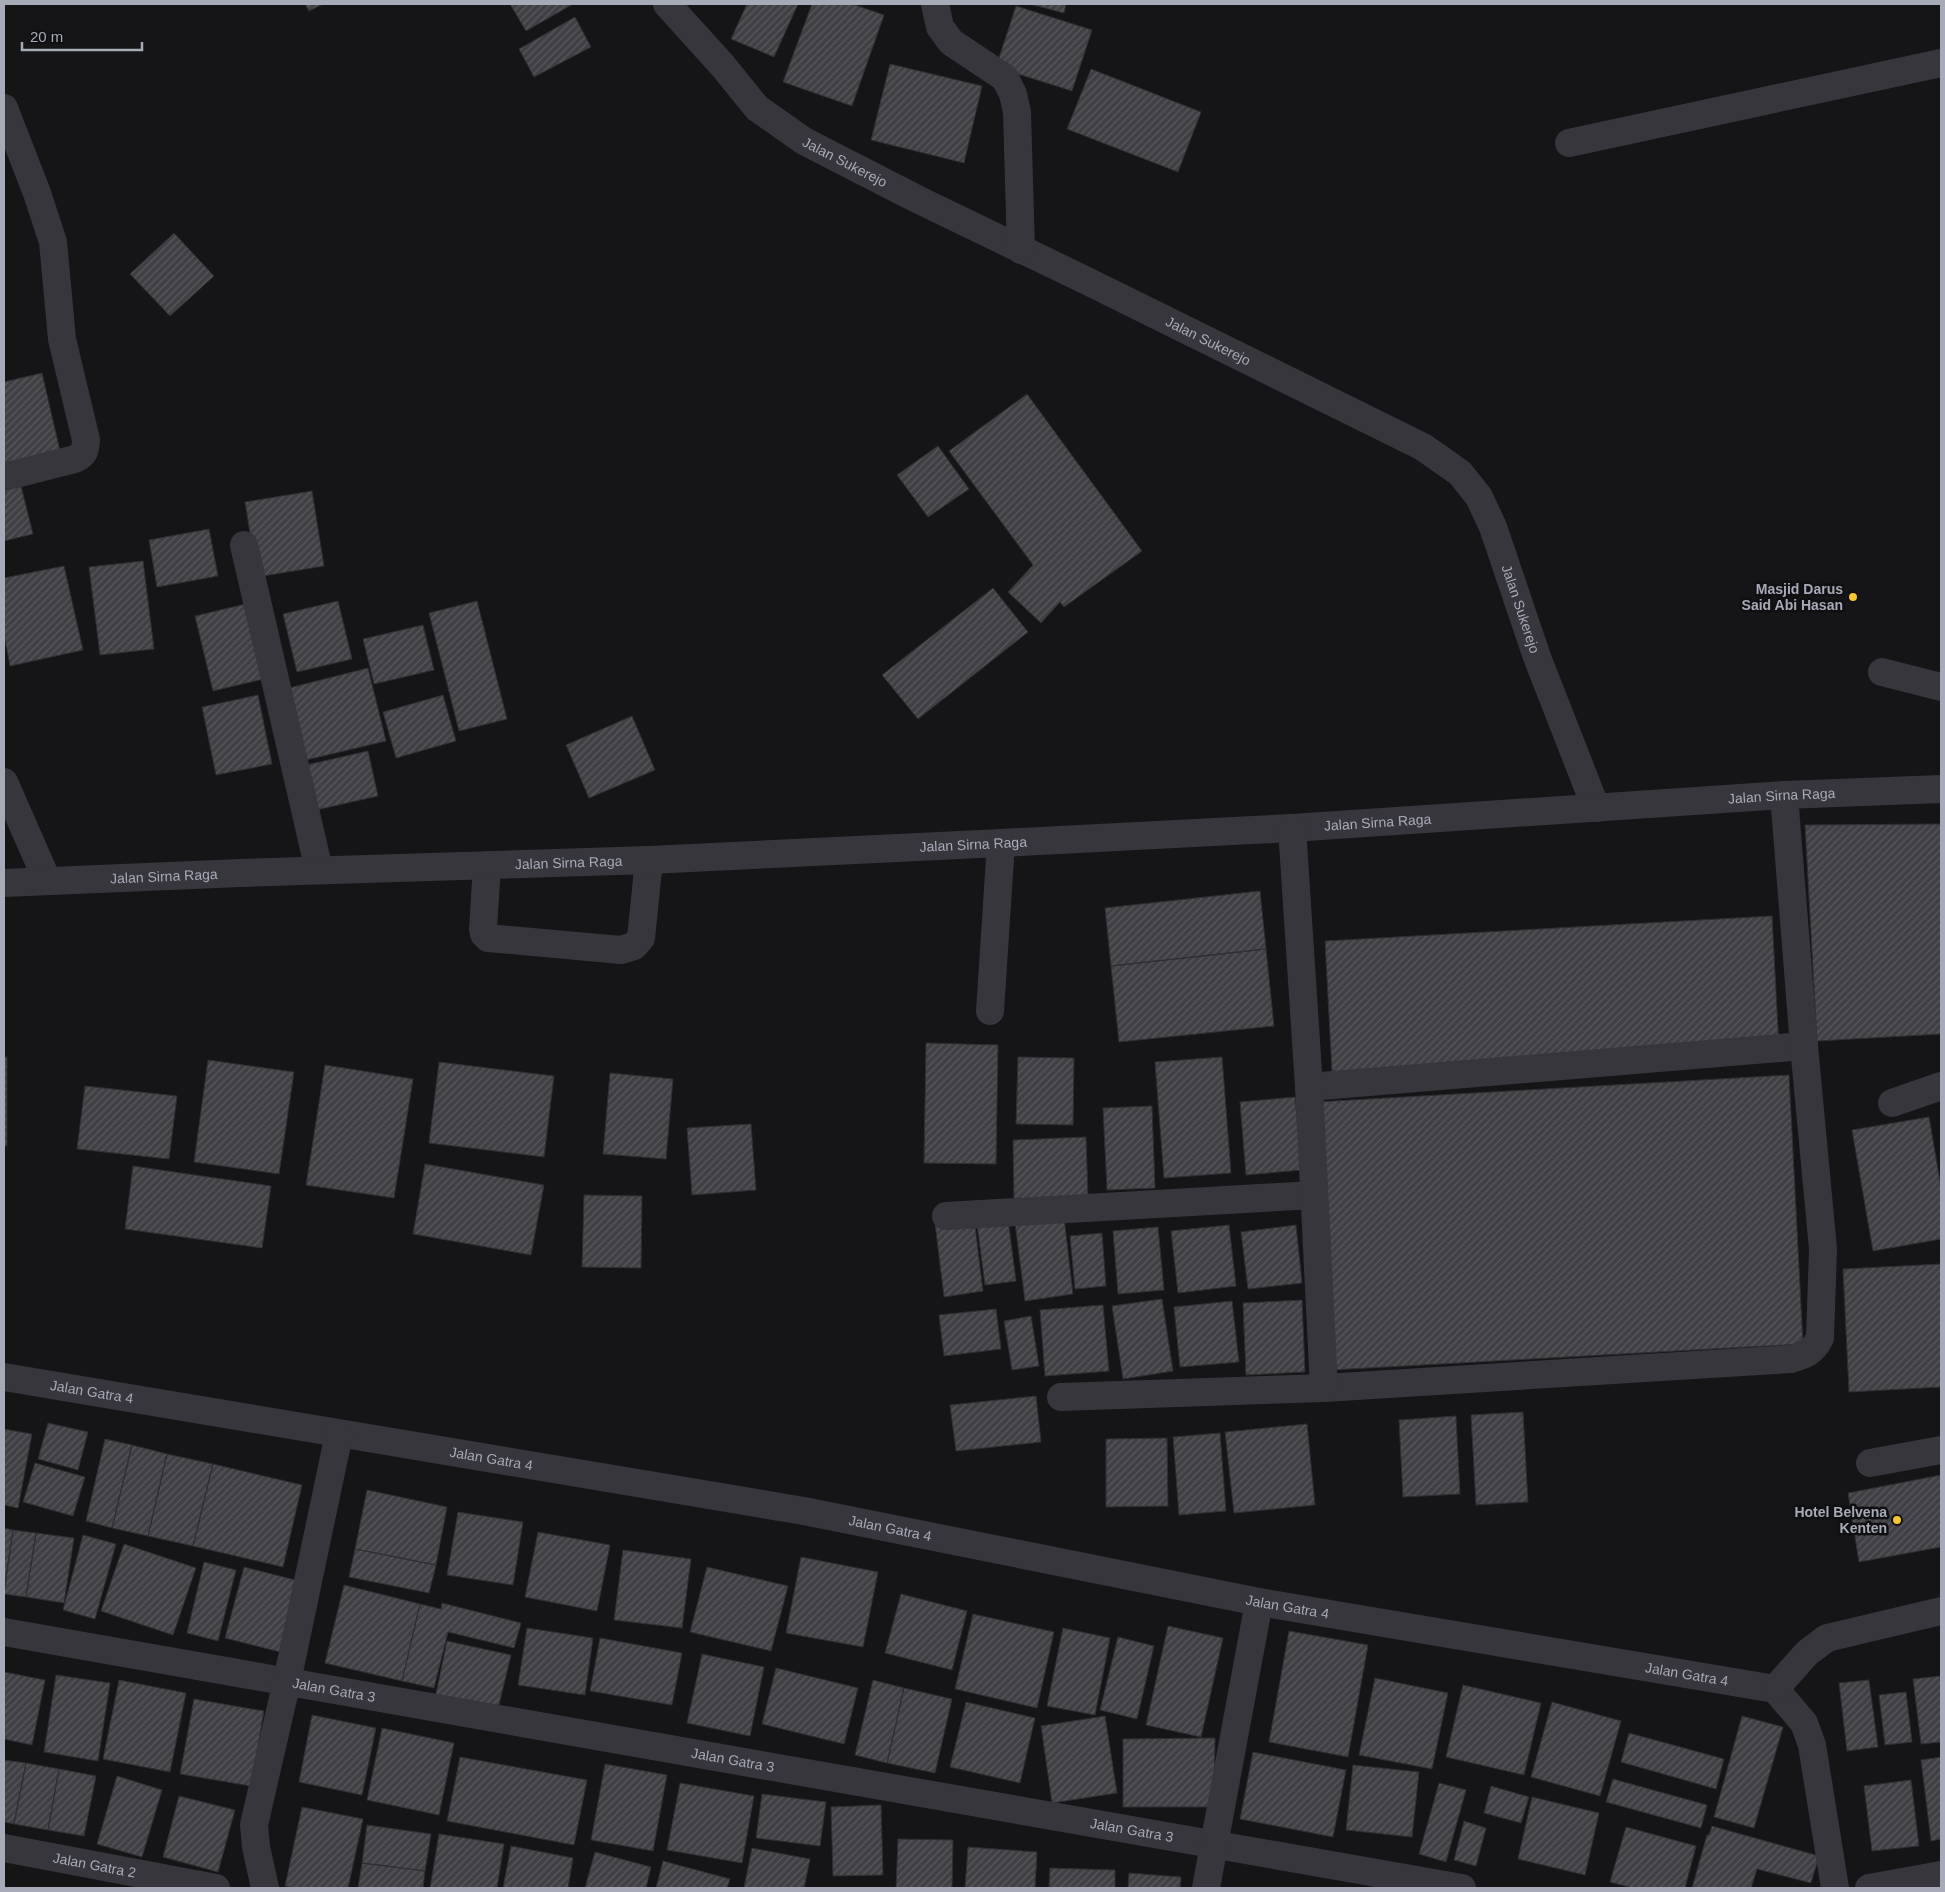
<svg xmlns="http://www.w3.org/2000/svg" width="1945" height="1892" viewBox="0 0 1945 1892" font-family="Arial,sans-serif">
<defs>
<pattern id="building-hatch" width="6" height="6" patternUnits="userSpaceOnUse" patternTransform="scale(1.25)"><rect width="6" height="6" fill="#3f3f44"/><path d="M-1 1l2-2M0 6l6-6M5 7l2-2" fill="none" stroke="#58585d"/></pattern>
</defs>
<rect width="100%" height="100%" fill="#151517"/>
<!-- building -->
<path fill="url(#building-hatch)" stroke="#2f2f33" d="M 305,4 L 323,4 L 309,11 Z
M 510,4 L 573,4 L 526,31 Z
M 747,4 L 798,4 L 774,57 L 731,39 Z
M 812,4 L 852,4 L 884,15 L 852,106 L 783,82 Z
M 1030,4 L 1066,4 L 1064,13 Z
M 1016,6 L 1092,30 L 1072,91 L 996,67 Z
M 575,17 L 591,47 L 534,77 L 519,49 Z
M 890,64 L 982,86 L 964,163 L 871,140 Z
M 1091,69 L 1201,112 L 1178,172 L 1067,129 Z
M 174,233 L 214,276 L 170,316 L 130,274 Z
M 42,373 L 60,451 L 4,464 L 4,382 Z
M 1027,394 L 1142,551 L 1064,607 L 1060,602 L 1041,623 L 1008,592 L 1033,565 L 949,451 Z
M 938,446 L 969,489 L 928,517 L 897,475 Z
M 19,478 L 33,534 L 4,541 L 4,482 Z
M 312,491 L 324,566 L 257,577 L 245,502 Z
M 209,529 L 218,576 L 157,587 L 149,540 Z
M 143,561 L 154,649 L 100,655 L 89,567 Z
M 64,566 L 83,650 L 10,666 L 4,635 L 4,578 Z
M 993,588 L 1028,632 L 918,719 L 882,675 Z
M 338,601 L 352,659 L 297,672 L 283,614 Z
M 477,601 L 507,719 L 459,731 L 429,613 Z
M 250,603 L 268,678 L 213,691 L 195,616 Z
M 423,625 L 434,670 L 374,684 L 363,639 Z
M 368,668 L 386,741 L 306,760 L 289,688 Z
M 258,695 L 272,764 L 216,775 L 202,707 Z
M 443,695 L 456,741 L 396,758 L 383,712 Z
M 632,716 L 655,770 L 589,798 L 566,745 Z
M 368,751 L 378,796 L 316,810 L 306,765 Z
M 1941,824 L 1941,1034 L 1817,1041 L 1805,825 Z
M 1260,891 L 1266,949 L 1111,966 L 1105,908 Z
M 1772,916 L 1779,1048 L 1332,1072 L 1325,941 Z
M 1266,949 L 1274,1026 L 1119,1042 L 1111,966 Z
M 926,1043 L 998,1045 L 996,1164 L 924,1163 Z
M 4,1057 L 7,1057 L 7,1146 L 4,1146 Z
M 1018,1057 L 1074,1058 L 1073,1125 L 1016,1124 Z
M 1222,1057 L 1231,1173 L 1164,1178 L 1155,1062 Z
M 208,1060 L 294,1072 L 279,1174 L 194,1162 Z
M 439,1062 L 554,1076 L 544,1157 L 429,1143 Z
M 325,1065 L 413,1079 L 394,1198 L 306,1185 Z
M 610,1073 L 673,1079 L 666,1159 L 603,1154 Z
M 1789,1075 L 1803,1344 L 1331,1370 L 1317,1102 Z
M 85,1086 L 177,1096 L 169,1159 L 77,1149 Z
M 1295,1097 L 1302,1170 L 1246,1175 L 1240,1102 Z
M 1152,1106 L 1155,1188 L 1107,1190 L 1103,1108 Z
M 1929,1117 L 1941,1187 L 1941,1239 L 1873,1251 L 1852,1130 Z
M 751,1124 L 756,1190 L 692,1195 L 687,1128 Z
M 1086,1137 L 1088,1199 L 1014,1201 L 1013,1140 Z
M 425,1164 L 544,1185 L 531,1255 L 413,1234 Z
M 133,1166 L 271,1186 L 262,1248 L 125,1229 Z
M 584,1195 L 642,1196 L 641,1268 L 582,1267 Z
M 1064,1217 L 1073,1294 L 1025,1301 L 1015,1223 Z
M 974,1218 L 983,1291 L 944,1297 L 935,1223 Z
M 1008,1219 L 1016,1281 L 985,1285 L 977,1224 Z
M 1229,1225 L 1236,1286 L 1178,1293 L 1171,1231 Z
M 1296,1225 L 1302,1283 L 1248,1289 L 1241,1232 Z
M 1158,1227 L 1164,1290 L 1118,1294 L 1113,1231 Z
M 1102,1233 L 1106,1286 L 1075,1289 L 1070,1236 Z
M 1941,1264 L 1941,1387 L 1849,1392 L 1843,1269 Z
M 1162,1299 L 1173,1371 L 1123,1379 L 1112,1306 Z
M 1302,1300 L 1305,1372 L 1246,1375 L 1243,1303 Z
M 1232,1301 L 1239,1362 L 1180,1367 L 1174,1307 Z
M 1103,1305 L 1109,1371 L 1045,1376 L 1040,1310 Z
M 996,1309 L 1001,1349 L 944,1356 L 939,1315 Z
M 1031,1316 L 1039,1366 L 1012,1370 L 1004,1321 Z
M 1036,1396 L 1041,1442 L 956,1451 L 950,1405 Z
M 1523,1412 L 1528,1502 L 1476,1505 L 1471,1415 Z
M 1456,1416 L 1460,1494 L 1403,1497 L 1399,1420 Z
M 48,1423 L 88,1432 L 78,1470 L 38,1459 Z
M 1307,1424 L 1315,1505 L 1234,1513 L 1225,1432 Z
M 4,1429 L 32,1434 L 18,1508 L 4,1505 Z
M 1220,1433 L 1226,1511 L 1179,1515 L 1173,1437 Z
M 1167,1438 L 1168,1506 L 1106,1507 L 1106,1439 Z
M 105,1439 L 132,1445 L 112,1528 L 86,1521 Z
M 132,1445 L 167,1454 L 148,1536 L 112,1528 Z
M 167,1454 L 213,1464 L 193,1546 L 148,1536 Z
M 35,1463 L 85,1477 L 73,1516 L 23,1502 Z
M 213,1464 L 302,1485 L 283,1567 L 193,1546 Z
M 1941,1475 L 1941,1547 L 1859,1562 L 1848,1493 Z
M 367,1490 L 447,1507 L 436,1565 L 355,1549 Z
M 458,1512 L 523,1522 L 513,1585 L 447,1575 Z
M 4,1528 L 13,1530 L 4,1590 Z
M 13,1530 L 36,1533 L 26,1597 L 4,1594 Z
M 538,1532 L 610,1545 L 597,1611 L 525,1597 Z
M 36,1533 L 74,1538 L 64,1603 L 26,1597 Z
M 83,1535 L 116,1544 L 95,1619 L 63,1610 Z
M 124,1544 L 196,1568 L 173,1635 L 101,1611 Z
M 355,1549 L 436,1565 L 429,1593 L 349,1577 Z
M 623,1550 L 691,1559 L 682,1628 L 614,1620 Z
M 801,1557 L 878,1572 L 863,1647 L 786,1633 Z
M 204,1562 L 236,1570 L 218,1641 L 187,1633 Z
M 244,1567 L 303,1582 L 284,1653 L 225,1638 Z
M 707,1567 L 788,1586 L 771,1651 L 690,1632 Z
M 344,1585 L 420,1604 L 402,1681 L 325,1663 Z
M 901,1594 L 967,1611 L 952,1670 L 885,1653 Z
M 442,1603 L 521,1623 L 514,1648 L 448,1632 L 434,1688 L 402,1681 L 420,1604 L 441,1609 Z
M 973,1614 L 1054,1632 L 1037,1708 L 955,1689 Z
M 1168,1626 L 1223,1638 L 1201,1737 L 1146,1725 Z
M 527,1628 L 593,1638 L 585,1695 L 518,1685 Z
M 1063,1628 L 1110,1638 L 1095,1715 L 1047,1706 Z
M 1289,1631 L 1368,1645 L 1348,1757 L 1269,1742 Z
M 1118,1637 L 1154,1646 L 1137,1719 L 1100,1710 Z
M 600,1638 L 682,1653 L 672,1705 L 590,1691 Z
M 447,1641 L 511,1655 L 496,1717 L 434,1703 Z
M 702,1654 L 764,1667 L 750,1736 L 687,1723 Z
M 776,1668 L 858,1688 L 844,1744 L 762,1724 Z
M 4,1672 L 45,1680 L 32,1745 L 4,1739 Z
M 56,1675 L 110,1683 L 98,1761 L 44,1752 Z
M 1941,1676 L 1941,1742 L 1921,1744 L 1913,1679 Z
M 1375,1678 L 1448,1693 L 1432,1769 L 1359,1755 Z
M 119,1680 L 186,1693 L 170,1772 L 103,1759 Z
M 873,1680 L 904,1688 L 887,1763 L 855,1755 Z
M 1869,1680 L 1878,1747 L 1847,1751 L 1839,1683 Z
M 1463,1685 L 1541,1703 L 1524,1775 L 1446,1757 Z
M 904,1688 L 952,1699 L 935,1773 L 887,1763 Z
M 1906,1692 L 1912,1742 L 1885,1745 L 1879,1695 Z
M 194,1699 L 264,1711 L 251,1786 L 180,1774 Z
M 966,1702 L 1035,1718 L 1020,1783 L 950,1767 Z
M 1552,1702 L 1621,1721 L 1600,1796 L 1531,1777 Z
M 312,1715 L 376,1728 L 362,1795 L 299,1782 Z
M 1105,1716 L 1117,1793 L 1052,1803 L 1041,1726 Z
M 1742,1716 L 1783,1727 L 1754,1828 L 1714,1817 Z
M 382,1728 L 454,1743 L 439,1815 L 367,1800 Z
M 1629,1733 L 1724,1759 L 1716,1789 L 1621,1762 Z
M 1215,1738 L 1214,1807 L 1123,1807 L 1123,1739 Z
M 1253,1752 L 1346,1770 L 1333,1837 L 1240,1819 Z
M 460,1757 L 587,1780 L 574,1845 L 447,1821 Z
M 1941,1757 L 1941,1839 L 1931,1841 L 1921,1760 Z
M 4,1760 L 26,1763 L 14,1824 L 4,1822 Z
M 26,1763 L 59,1769 L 48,1830 L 14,1824 Z
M 605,1764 L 667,1775 L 653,1851 L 591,1840 Z
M 1353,1765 L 1419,1772 L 1412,1837 L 1346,1830 Z
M 59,1769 L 96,1776 L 84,1836 L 48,1830 Z
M 117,1776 L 162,1790 L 142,1857 L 97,1844 Z
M 1613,1779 L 1707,1805 L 1701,1828 L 1606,1802 Z
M 1911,1780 L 1919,1846 L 1872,1851 L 1864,1786 Z
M 680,1783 L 754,1796 L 742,1863 L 667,1850 Z
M 1439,1783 L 1466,1790 L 1446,1862 L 1419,1854 Z
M 1491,1786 L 1529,1797 L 1521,1823 L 1484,1813 Z
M 762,1794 L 826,1802 L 820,1846 L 756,1838 Z
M 179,1796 L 235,1810 L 218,1872 L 163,1857 Z
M 1532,1797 L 1599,1813 L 1585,1875 L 1518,1859 Z
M 881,1805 L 883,1875 L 833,1876 L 831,1807 Z
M 302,1807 L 363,1819 L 348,1888 L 294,1888 L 285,1886 Z
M 1464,1821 L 1486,1828 L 1476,1866 L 1454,1860 Z
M 367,1825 L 431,1834 L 425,1871 L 362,1863 Z
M 1712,1826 L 1819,1856 L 1811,1883 L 1757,1869 L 1751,1888 L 1692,1888 L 1707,1835 L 1709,1835 Z
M 1626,1827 L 1696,1846 L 1685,1888 L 1633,1888 L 1610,1882 Z
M 439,1834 L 504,1844 L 497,1888 L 430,1888 Z
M 898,1839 L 953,1840 L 952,1888 L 896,1888 Z
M 511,1846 L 573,1858 L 568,1888 L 503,1888 Z
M 968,1847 L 1037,1852 L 1035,1888 L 965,1888 Z
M 752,1848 L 810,1859 L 804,1888 L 744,1888 Z
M 595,1852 L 651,1867 L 646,1888 L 585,1888 Z
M 663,1861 L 730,1879 L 727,1888 L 656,1888 Z
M 362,1863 L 425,1871 L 423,1888 L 358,1888 Z
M 1050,1868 L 1115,1870 L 1115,1888 L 1049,1888 Z
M 1129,1873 L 1181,1877 L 1180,1888 L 1128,1888 Z"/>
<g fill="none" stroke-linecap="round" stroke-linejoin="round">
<!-- minor -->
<g stroke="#36363c" stroke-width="28">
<path id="s1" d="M 667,4 L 723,66 L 757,108 L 804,141 L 917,199 L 1085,280 L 1423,447 L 1460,473 L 1479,497 L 1493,527 L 1537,657 L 1596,808"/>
<path d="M 935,4 L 940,27 L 951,42 L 1005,78 L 1013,94 L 1017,112 L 1021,250"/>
<path d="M 4,108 L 37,193 L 53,242 L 62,339 L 86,440 C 85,451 85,454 75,459 L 4,477"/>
<path d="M 1569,143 L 1941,63"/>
<path d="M 244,545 L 319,870"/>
<path d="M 1882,672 L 1941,687"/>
<path d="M 4,782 L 47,880"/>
<path d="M 487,865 L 483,929 L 484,934 L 488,938 L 621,950 L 634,946 L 641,938 L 649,860"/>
<path id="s2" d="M 4,883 L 240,873 L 649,860 L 1001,843 L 1292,828 L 1784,795 L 1941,789"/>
<path d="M 990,1011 L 1001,843"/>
<path d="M 1309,1087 L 1804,1046"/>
<path d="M 1892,1103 L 1941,1086"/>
<path d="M 946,1216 L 1314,1195"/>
<path id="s3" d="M 4,1377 L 804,1511 L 1259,1602 L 1775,1689 L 1804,1723 L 1812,1745 L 1835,1888"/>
<path d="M 1324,1388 L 1791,1359 C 1805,1355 1813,1352 1820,1338 L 1823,1249 L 1804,1046 L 1784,795"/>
<path d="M 1061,1397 L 1324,1388 L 1309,1087 L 1292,828"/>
<path d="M 1870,1463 L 1941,1450"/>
<path id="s4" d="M 4,1632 L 1462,1888"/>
<path d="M 1775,1689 L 1807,1653 L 1827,1638 L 1941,1611"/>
<path id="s5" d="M 4,1848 L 216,1888"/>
<path d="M 265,1888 L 256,1847 L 254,1825 L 287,1681 L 339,1434"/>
<path d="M 1206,1888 L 1259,1602"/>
<path d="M 1869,1888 L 1941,1875"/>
</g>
</g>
<!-- markers -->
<g fill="#f6c52f" stroke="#101012" stroke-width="2">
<circle cx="1853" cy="597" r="5"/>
<circle cx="1897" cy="1520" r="5"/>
</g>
<g text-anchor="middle" stroke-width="5" stroke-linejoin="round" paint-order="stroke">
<!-- street labels -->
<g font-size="14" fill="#a7aab7" stroke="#101012">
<text dy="5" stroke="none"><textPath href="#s1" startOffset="241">Jalan Sukerejo</textPath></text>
<text dy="5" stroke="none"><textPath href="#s1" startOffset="646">Jalan Sukerejo</textPath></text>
<text dy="5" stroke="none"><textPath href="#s1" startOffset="1081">Jalan Sukerejo</textPath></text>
<text dy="5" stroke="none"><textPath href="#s2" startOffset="1780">Jalan Sirna Raga</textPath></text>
<text dy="5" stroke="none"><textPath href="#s2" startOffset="1375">Jalan Sirna Raga</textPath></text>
<text dy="5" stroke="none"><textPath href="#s2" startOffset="970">Jalan Sirna Raga</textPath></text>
<text dy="5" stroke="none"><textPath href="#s2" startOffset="565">Jalan Sirna Raga</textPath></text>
<text dy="5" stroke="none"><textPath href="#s2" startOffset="160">Jalan Sirna Raga</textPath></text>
<text dy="5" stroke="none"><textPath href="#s3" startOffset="89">Jalan Gatra 4</textPath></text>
<text dy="5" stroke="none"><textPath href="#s3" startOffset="494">Jalan Gatra 4</textPath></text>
<text dy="5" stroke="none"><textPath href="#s3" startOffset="899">Jalan Gatra 4</textPath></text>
<text dy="5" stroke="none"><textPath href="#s3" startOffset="1304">Jalan Gatra 4</textPath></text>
<text dy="5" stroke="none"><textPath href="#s3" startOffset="1709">Jalan Gatra 4</textPath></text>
<text dy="5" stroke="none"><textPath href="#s4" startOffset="335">Jalan Gatra 3</textPath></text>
<text dy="5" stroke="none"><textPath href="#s4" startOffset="740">Jalan Gatra 3</textPath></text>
<text dy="5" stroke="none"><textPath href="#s4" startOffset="1145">Jalan Gatra 3</textPath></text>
<text dy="5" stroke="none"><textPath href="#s5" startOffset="92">Jalan Gatra 2</textPath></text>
</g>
<!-- poi labels -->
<g font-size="14" font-weight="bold" fill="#a7aab7" stroke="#101012" text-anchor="end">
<text x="1843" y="594">Masjid Darus<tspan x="1843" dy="16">Said Abi Hasan</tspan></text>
<text x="1887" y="1517">Hotel Belvena<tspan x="1887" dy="16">Kenten</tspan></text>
</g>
</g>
<!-- border -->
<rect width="1945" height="1892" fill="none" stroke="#a7aab7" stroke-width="10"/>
<!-- scale -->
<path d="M22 42v8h120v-8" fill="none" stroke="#a7aab7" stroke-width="2.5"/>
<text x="30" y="42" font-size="15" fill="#a7aab7" stroke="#101012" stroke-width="4" paint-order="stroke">20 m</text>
</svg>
